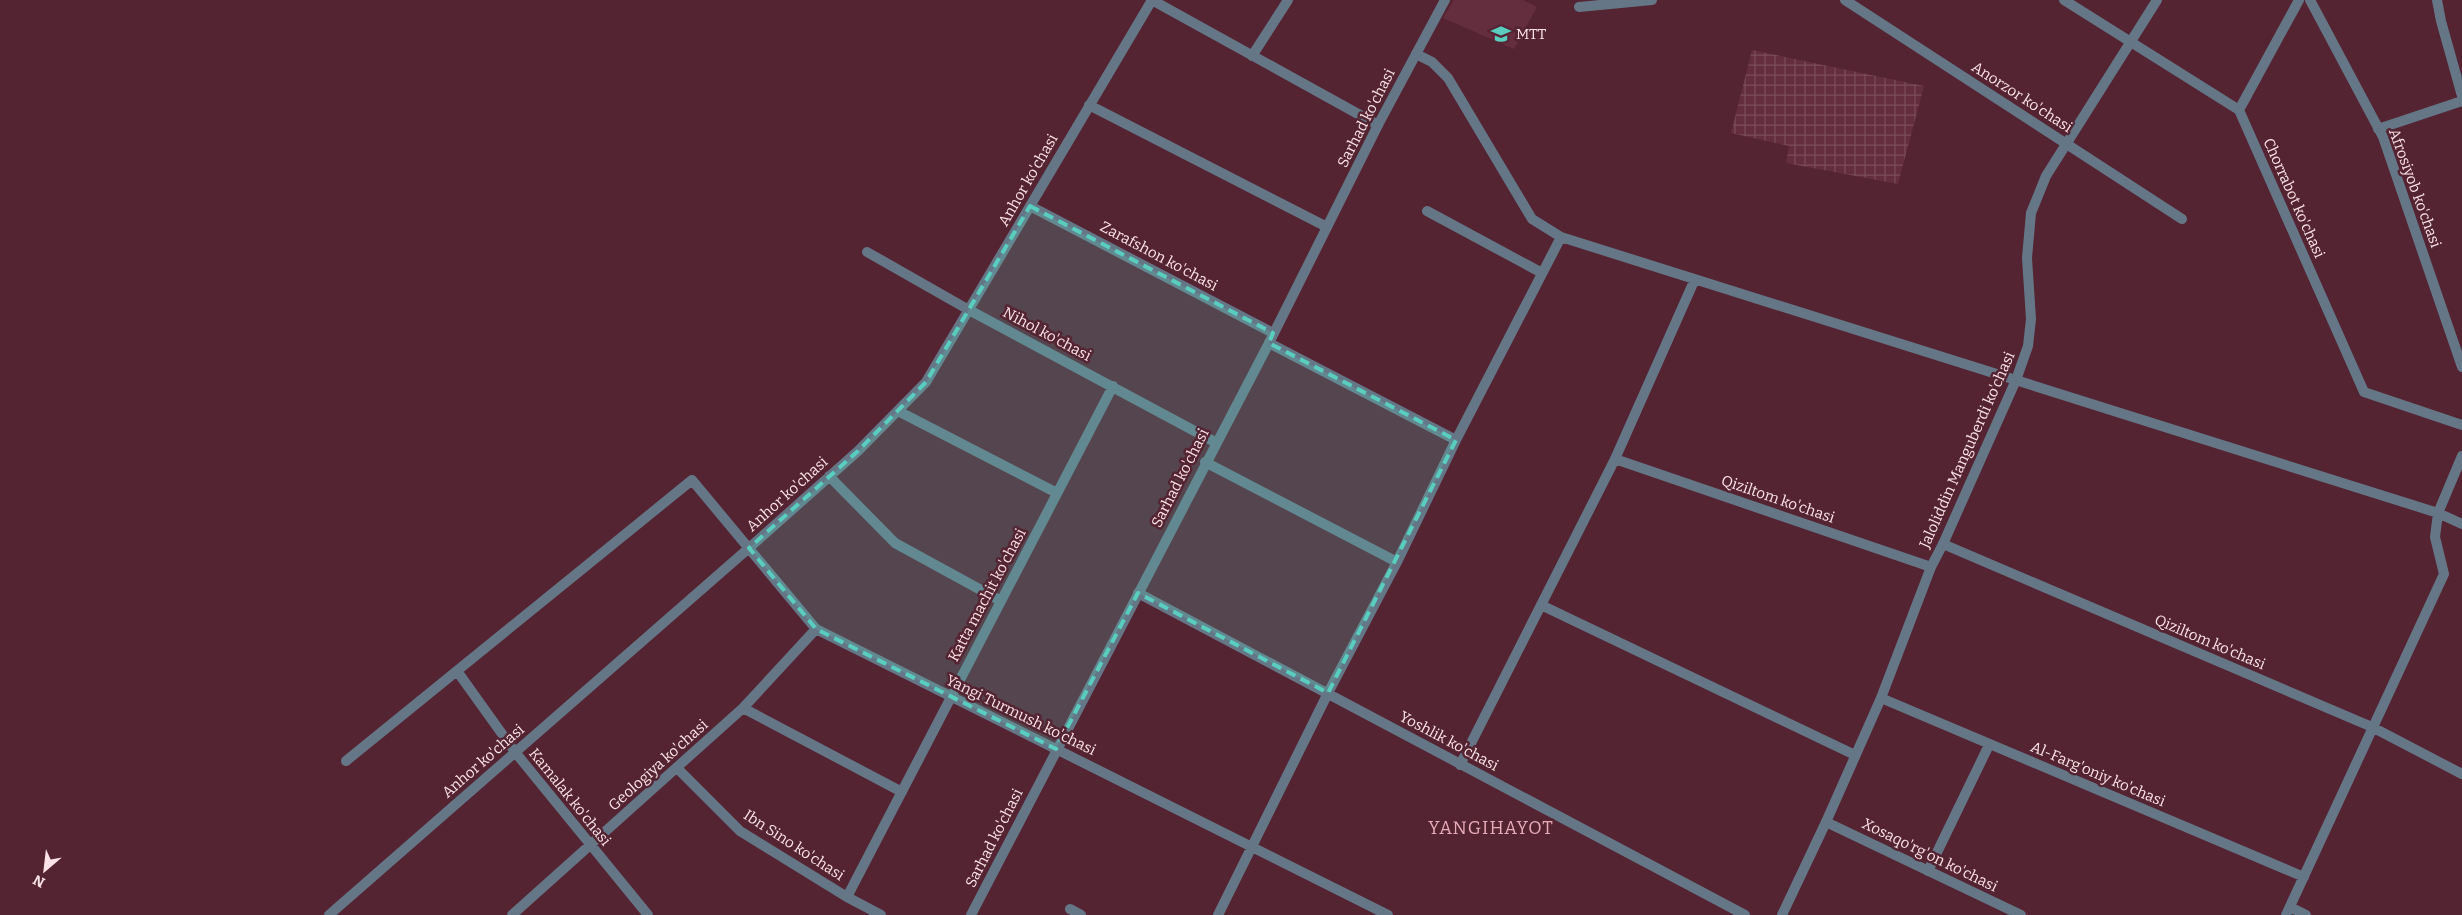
<svg xmlns="http://www.w3.org/2000/svg" width="2462" height="915" viewBox="0 0 2462 915" font-family="Bitter,serif">
<defs>
<pattern id="industrial-grid" width="8" height="8" patternUnits="userSpaceOnUse" patternTransform="scale(1.25)"><rect width="8" height="8" fill="#642e3e"/><path d="M0 4h8M4 0v8" fill="none" stroke="#7b4c5a"/></pattern>
</defs>
<rect width="100%" height="100%" fill="#542432"/>
<!-- built -->
<path fill="#642e3e" d="M 1454,0 L 1523,0 L 1537,7 L 1514,49 L 1443,18 Z"/>
<!-- industrial -->
<path fill="url(#industrial-grid)" d="M 1752,50 L 1924,86 L 1898,184 L 1786,163 L 1789,146 L 1731,133 Z"/>
<g fill="none" stroke-linecap="round" stroke-linejoin="round">
<!-- minor -->
<path stroke="#657787" stroke-width="10" d="M 1152,0 L 1378,125
M 1845,0 L 2182,219
M 2064,0 L 2239,110 L 2364,392 L 2462,425
M 2310,0 L 2383,137 L 2462,367
M 2437,0 L 2441,21 L 2462,96
M 1579,7 L 1652,0
M 1416,54 L 1432,62 L 1448,78 L 1532,219 L 1561,237 L 2438,513 L 2462,524
M 1252,56 L 1288,0
M 1089,105 L 1327,227
M 2239,110 L 2299,0
M 2378,129 L 2462,101
M 1030,206 L 1273,333
M 1427,211 L 1542,273
M 867,252 L 969,310 L 1215,442
M 1269,343 L 1456,440
M 898,411 L 1057,493
M 1615,459 L 1931,567
M 1205,462 L 1397,562
M 829,476 L 895,543 L 1001,601
M 1943,544 L 2372,727 L 2462,774
M 1138,593 L 1745,915
M 1541,605 L 1855,755
M 457,671 L 515,752 L 648,915
M 1881,698 L 2304,877
M 743,708 L 902,792
M 346,761 L 692,480 L 816,629 L 1388,915
M 1460,765 L 1615,459 L 1695,279
M 677,768 L 740,831 L 847,897 L 881,915
M 1826,822 L 2021,915
M 1928,871 L 1989,745
M 847,897 L 1113,386
M 2290,907 L 2306,915
M 1070,909 L 1081,915
M 329,915 L 749,548 L 858,451 L 926,382 L 1152,0
M 512,915 L 743,708 L 816,629
M 1218,915 L 1328,693 L 1397,562 L 1456,440 L 1561,237
M 2286,915 L 2444,574 L 2435,537 L 2438,513 L 2462,456"/>
<!-- tertiary -->
<path stroke="#657787" stroke-width="10" d="M 971,915 L 1269,343 L 1378,125 L 1445,0
M 1782,915 L 1826,822 L 1881,698 L 1931,567 L 1943,544 L 2016,380 L 2028,346 L 2031,319 L 2027,258 L 2031,213 L 2046,176 L 2157,0"/>
</g>
<!-- marked area -->
<path fill="#59cebf" fill-opacity="0.2" stroke="#59cebf" stroke-width="4" stroke-dasharray="10 6" stroke-linejoin="round" d="M 1030,206 L 1273,333 L 1269,343 L 1456,440 L 1328,693 L 1138,593 L 1056,749 L 816,629 L 749,548 L 858,451 L 926,382 Z"/>
<!-- icons -->
<defs>
<symbol id="school-bare" viewBox="-9 -9 18 18"><path d="M0-5L7-2L0 1L-7-2ZM-4 1L0 2.5L4 1V4Q0 6-4 4Z" fill="#59cebf" stroke="#542432" stroke-width="2.5" paint-order="stroke"/></symbol>
</defs>
<g fill-rule="evenodd">
<use href="#school-bare" x="1487" y="20" width="28" height="28"/>
</g>
<g text-anchor="middle" stroke-width="5" stroke-linejoin="round" paint-order="stroke">
<!-- poi labels -->
<g font-size="15" fill="#fce3e8" stroke="#542432" text-anchor="start">
<text x="1516" y="39">MTT</text>
</g>
<!-- street labels -->
<g font-size="15" fill="#fce3e8" stroke="#542432">
<text transform="translate(2022 97) rotate(33)" y="5">Anorzor ko'chasi</text>
<text transform="translate(1366 118) rotate(-63)" y="5">Sarhad ko'chasi</text>
<text transform="translate(1028 180) rotate(-60)" y="5">Anhor ko'chasi</text>
<text transform="translate(2415 188) rotate(70)" y="5">Afrosiyob ko'chasi</text>
<text transform="translate(2294 198) rotate(66)" y="5">Chorrabot ko'chasi</text>
<text transform="translate(1159 256) rotate(28)" y="5">Zarafshon ko'chasi</text>
<text transform="translate(1047 334) rotate(28)" y="5">Nihol ko'chasi</text>
<text transform="translate(1967 450) rotate(-66)" y="5">Jaloliddin Manguberdi ko'chasi</text>
<text transform="translate(1180 478) rotate(-63)" y="5">Sarhad ko'chasi</text>
<text transform="translate(787 494) rotate(-42)" y="5">Anhor ko'chasi</text>
<text transform="translate(1778 499) rotate(19)" y="5">Qiziltom ko'chasi</text>
<text transform="translate(987 595) rotate(-62)" y="5">Katta machit ko'chasi</text>
<text transform="translate(2210 642) rotate(23)" y="5">Qiziltom ko'chasi</text>
<text transform="translate(1021 715) rotate(26)" y="5">Yangi Turmush ko'chasi</text>
<text transform="translate(1449 741) rotate(28)" y="5">Yoshlik ko'chasi</text>
<text transform="translate(483 761) rotate(-41)" y="5">Anhor ko'chasi</text>
<text transform="translate(658 765) rotate(-42)" y="5">Geologiya ko'chasi</text>
<text transform="translate(2098 774) rotate(23)" y="5">Al-Farg'oniy ko'chasi</text>
<text transform="translate(570 797) rotate(51)" y="5">Kamalak ko'chasi</text>
<text transform="translate(994 838) rotate(-63)" y="5">Sarhad ko'chasi</text>
<text transform="translate(794 845) rotate(33)" y="5">Ibn Sino ko'chasi</text>
<text transform="translate(1930 855) rotate(26)" y="5">Xosaqo'rg'on ko'chasi</text>
</g>
<!-- quarter labels -->
<g font-size="18" letter-spacing="1" fill="#e8abb9" stroke="#542432">
<text x="1491" y="834">YANGIHAYOT</text>
</g>
</g>
<!-- north arrow -->
<g transform="translate(45 870) rotate(208)" stroke="#542432" stroke-width="4" paint-order="stroke">
<path d="M0-4L9 19L0 12L-9 19Z" fill="#fce3e8"/>
<text y="-8" font-size="14" font-weight="bold" text-anchor="middle" fill="#fce3e8">N</text>
</g>
</svg>
